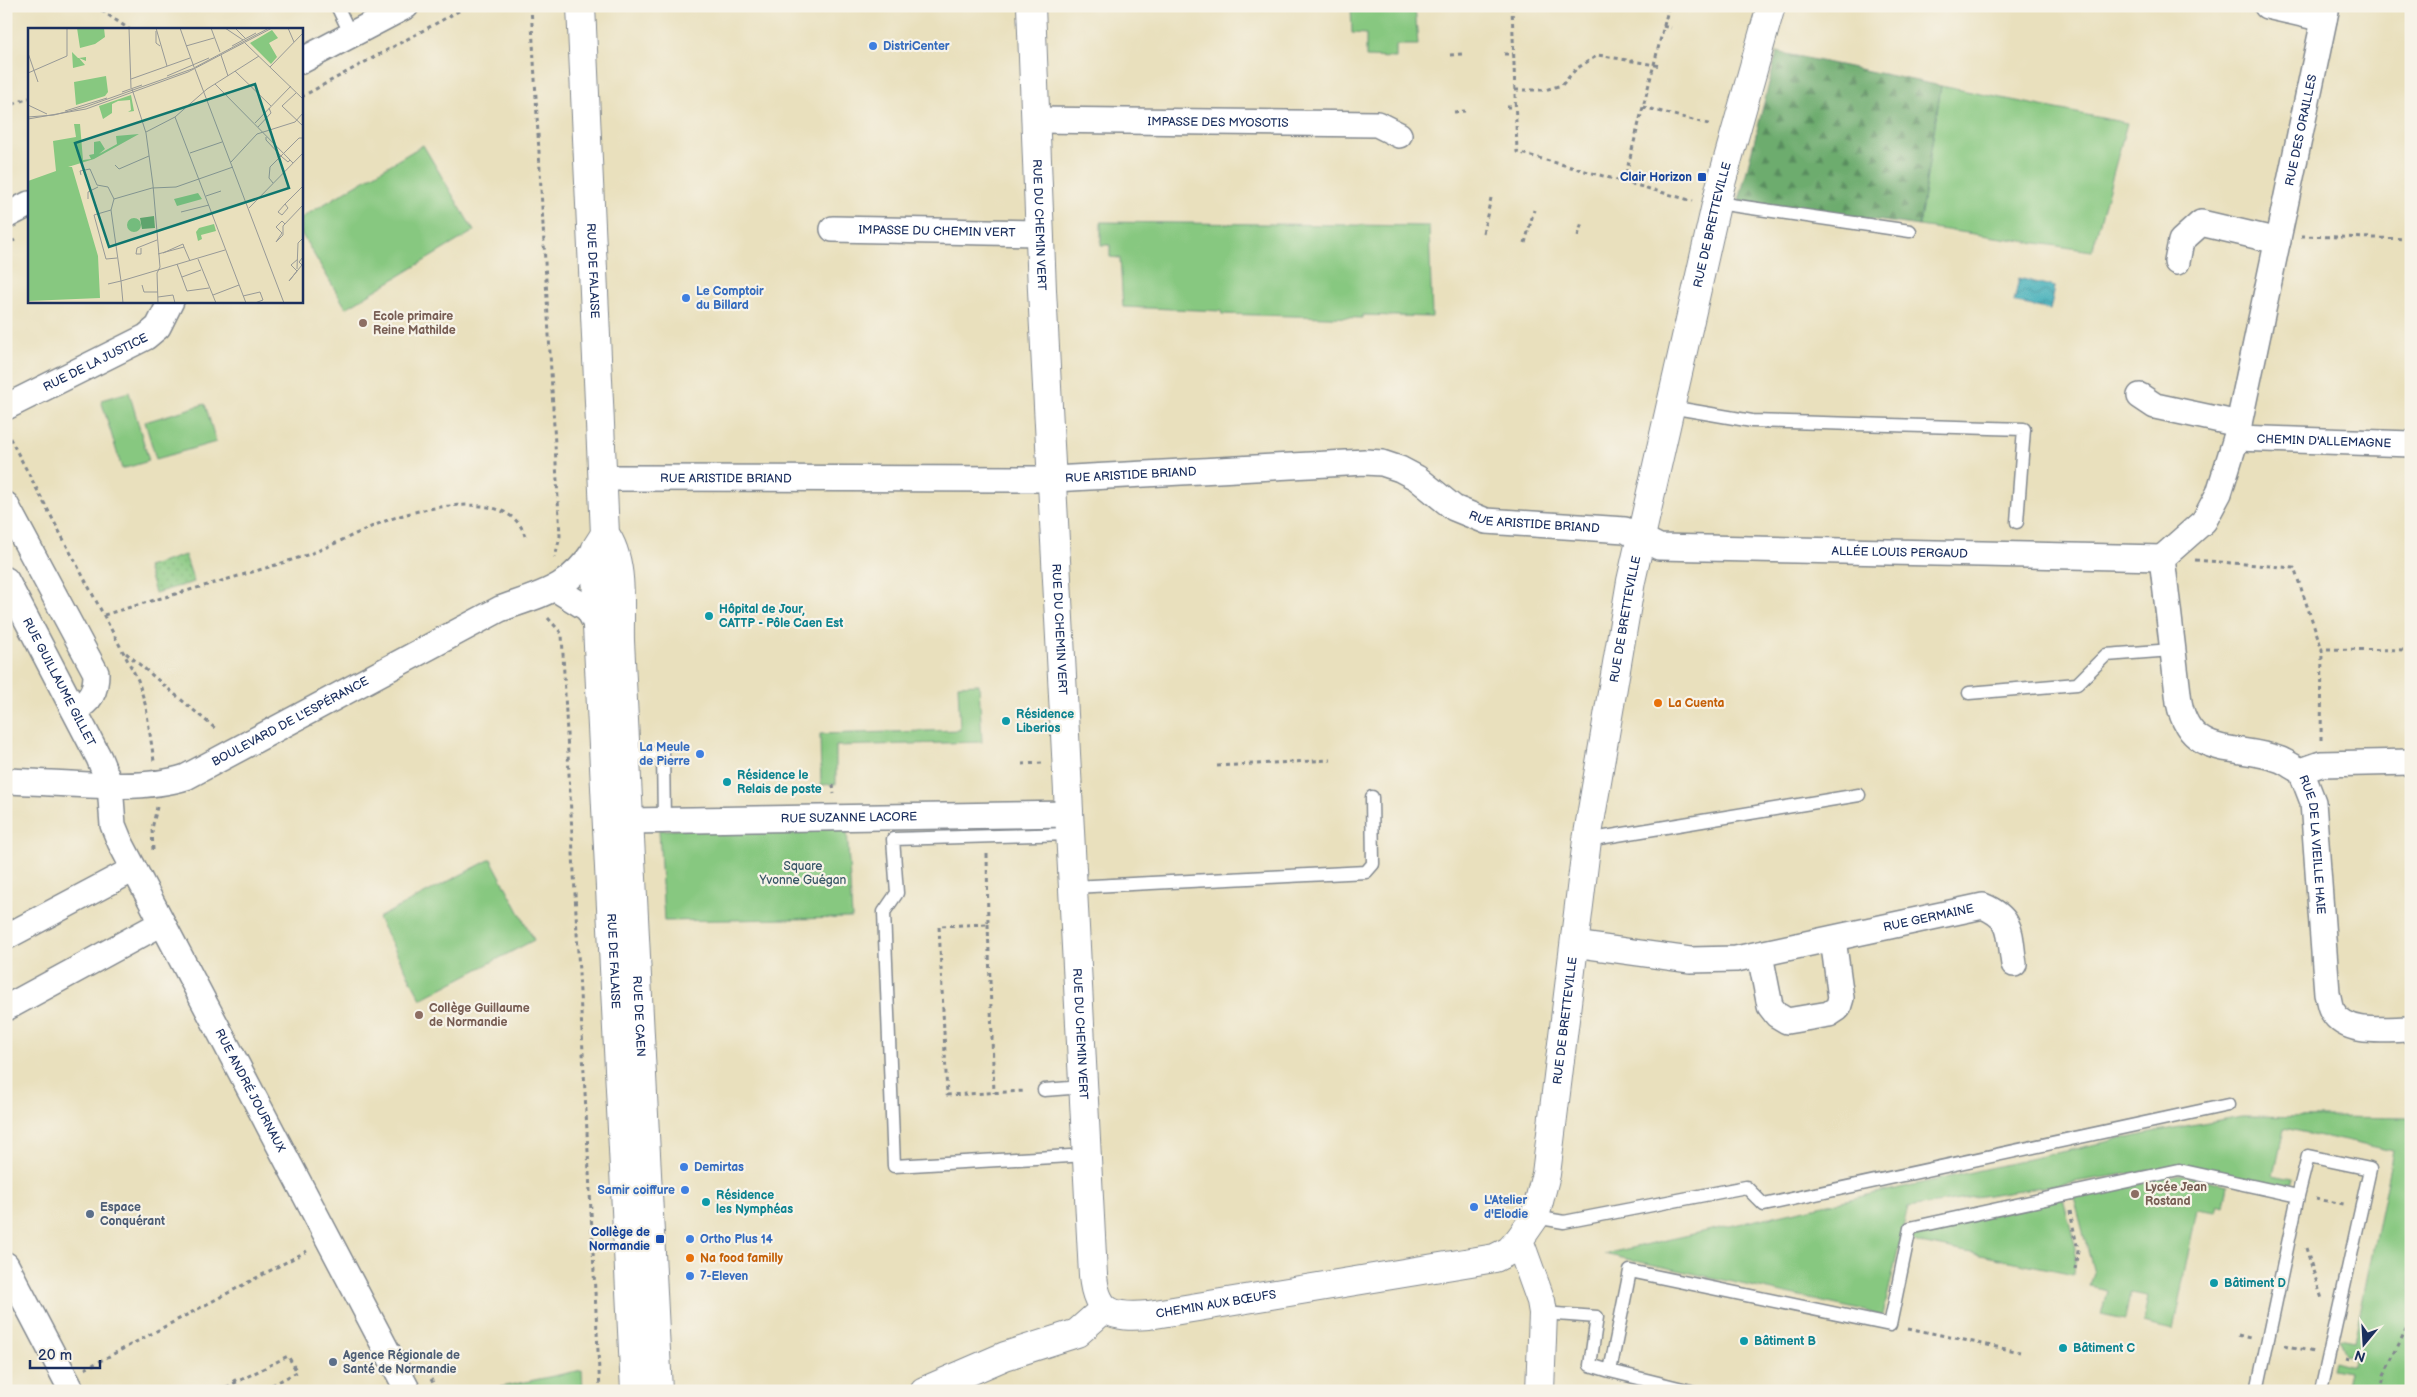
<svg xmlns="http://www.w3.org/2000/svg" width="2417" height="1397" viewBox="0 0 2417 1397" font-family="'Balsamiq Sans',sans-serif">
<defs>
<pattern id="forest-firs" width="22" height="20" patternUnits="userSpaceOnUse" patternTransform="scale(1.25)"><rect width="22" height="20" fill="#6dac6e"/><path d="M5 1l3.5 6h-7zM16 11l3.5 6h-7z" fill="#598c5e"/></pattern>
<pattern id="park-dots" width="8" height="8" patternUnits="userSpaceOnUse" patternTransform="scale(1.25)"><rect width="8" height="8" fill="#87c880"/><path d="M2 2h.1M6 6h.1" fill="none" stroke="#6ea36c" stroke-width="1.8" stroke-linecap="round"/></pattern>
<pattern id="water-waves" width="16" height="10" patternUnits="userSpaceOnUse" patternTransform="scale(1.25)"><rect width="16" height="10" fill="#3dadb8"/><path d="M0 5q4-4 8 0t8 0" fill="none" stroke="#328d99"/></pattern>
</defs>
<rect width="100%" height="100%" fill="#f7f3e8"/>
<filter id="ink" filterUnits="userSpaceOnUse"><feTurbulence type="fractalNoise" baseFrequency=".02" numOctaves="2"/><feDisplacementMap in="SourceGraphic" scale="10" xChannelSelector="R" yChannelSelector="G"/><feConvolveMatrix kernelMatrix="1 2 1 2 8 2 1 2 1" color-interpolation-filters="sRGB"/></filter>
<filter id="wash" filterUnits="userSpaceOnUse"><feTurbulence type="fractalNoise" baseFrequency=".0096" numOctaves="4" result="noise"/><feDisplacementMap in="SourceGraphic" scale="20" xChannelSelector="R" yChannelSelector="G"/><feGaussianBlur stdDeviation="1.12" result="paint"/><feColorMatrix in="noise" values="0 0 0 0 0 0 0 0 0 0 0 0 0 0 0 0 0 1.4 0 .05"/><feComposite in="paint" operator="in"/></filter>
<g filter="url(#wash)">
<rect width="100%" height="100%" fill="#e9e0bd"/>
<!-- green -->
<path fill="#87c880" stroke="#517c6f" d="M 1351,6 L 1415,6 L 1418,45 L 1396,45 L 1396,58 L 1366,57 L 1366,34 L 1352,33 Z
M 1941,86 L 2127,123 L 2092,251 L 1919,226 Z
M 423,145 L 474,231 L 346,308 L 301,233 L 301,218 Z
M 1101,222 L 1429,226 L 1432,317 L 1362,315 L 1362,318 L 1222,314 L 1221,311 L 1123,307 L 1120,258 L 1110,257 L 1110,245 L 1101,245 Z
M 129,392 L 149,461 L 122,469 L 101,400 Z
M 205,404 L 216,442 L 156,459 L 145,422 Z
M 979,684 L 982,742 L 836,746 L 836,784 L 821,785 L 820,734 L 960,730 L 958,685 Z
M 847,827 L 852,918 L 664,921 L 659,830 Z
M 491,859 L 534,940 L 421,999 L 378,918 Z
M 2242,1116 L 2411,1118 L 2411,1391 L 2345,1391 L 2349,1371 L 2332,1368 L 2334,1360 L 2353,1365 L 2354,1357 L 2345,1354 L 2338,1339 L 2354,1342 L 2393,1151 L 2284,1128 L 2274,1175 L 2293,1179 L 2291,1188 L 2180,1166 L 1908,1207 L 1883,1315 L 1604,1254 L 2146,1133 Z
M 2180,1174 L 2228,1185 L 2224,1207 L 2218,1205 L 2216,1212 L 2197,1209 L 2173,1330 L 2143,1323 L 2148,1296 L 2130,1293 L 2125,1320 L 2101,1315 L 2107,1290 L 2090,1286 L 2094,1273 L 2074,1198 Z
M 2063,1199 L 2076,1248 L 2074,1274 L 1912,1241 L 1916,1230 Z
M 582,1370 L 583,1391 L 482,1391 Z"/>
<!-- forest -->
<path fill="url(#forest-firs)" stroke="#446e66" d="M 1777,52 L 1941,86 L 1919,226 L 1739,201 Z"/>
<!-- park -->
<path fill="url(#park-dots)" stroke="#517c6f" d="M 185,555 L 194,582 L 155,593 L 147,567 Z"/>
<!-- water -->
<path fill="url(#water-waves)" stroke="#2c6e8b" d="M 2019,278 L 2055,287 L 2050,310 L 2014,302 Z"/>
</g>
<g filter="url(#ink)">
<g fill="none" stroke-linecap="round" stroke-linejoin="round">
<defs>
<path id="service" d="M 337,6 L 351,35
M 1717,203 L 1910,231
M 1670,407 L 1752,421 L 2024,429 L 2017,522
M 1969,693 L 2077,684 L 2106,655 L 2172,650
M 626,755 L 663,753 L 664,820
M 1070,834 L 893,839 L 897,893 L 884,912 L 894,1166 L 1087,1155
M 1587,840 L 1859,795
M 1073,887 L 1366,872 L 1373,864 L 1372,797
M 1044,1090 L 1083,1087
M 1535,1217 L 1564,1222 L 1746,1187 L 1764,1205 L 2228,1105
M 1543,1313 L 1597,1317 L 1590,1365 L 1610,1371
M 1691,1391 L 1610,1371 L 1630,1271 L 1890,1325 L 1910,1228 L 2179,1170 L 2298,1196 L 2308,1156 L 2370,1169 L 2321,1391
M 2257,1391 L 2298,1196"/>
<g id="minor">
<path d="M 2267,6 L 2324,19"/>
<path d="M 301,61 L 406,6"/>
<path id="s1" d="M 1036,120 L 1377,124 L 1399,135"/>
<path d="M 6,216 L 29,204"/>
<path id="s2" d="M 833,229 L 1040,233"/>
<path d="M 2177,262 L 2181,241 L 2201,223 L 2278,241"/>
<path d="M 2140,396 L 2155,406 L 2239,424"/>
<path id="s3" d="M 6,407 L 146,337 L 158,327 L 171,301"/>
<path id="s4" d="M 2236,438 L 2411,444"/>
<path id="s5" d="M 602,478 L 1053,479 L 1365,462 L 1382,463 L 1400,469 L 1417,478 L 1454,508 L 1486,521 L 1625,530 L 1659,547 L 2162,558"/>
<path d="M 6,505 L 96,673 C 96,691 91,701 75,709"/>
<path id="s6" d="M 2162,558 L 2179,702 C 2190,761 2239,743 2281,760 C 2288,763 2294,768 2301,771 L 2313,802 L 2327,993 C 2329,999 2329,1007 2333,1012 C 2347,1036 2387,1029 2411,1029"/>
<path id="s7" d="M 2162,558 L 2204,521 L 2219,493 L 2236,438 L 2327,6"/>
<path id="s8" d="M 6,580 L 99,758 L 110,785 L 113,825 L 120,842 L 408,1391"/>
<path d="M 556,589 L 588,609 L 597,626"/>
<path d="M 2301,771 L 2321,764 L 2411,762"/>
<path id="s9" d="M 6,781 C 59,782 138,793 186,777 L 500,609 C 545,593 569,589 596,548"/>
<path id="s10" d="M 629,821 L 1069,814"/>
<path d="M 6,937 L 134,869"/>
<path id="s11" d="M 1574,944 L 1690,960 L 1736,959 L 1983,906 C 2014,919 2009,934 2014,964"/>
<path d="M 1760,955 L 1770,1006 L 1777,1015 L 1787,1021 L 1829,1014 L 1838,1008 L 1841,998 L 1833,939"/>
<path d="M 6,1008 L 162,923"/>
<path d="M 6,1265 L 72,1391"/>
</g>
<g id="tertiary">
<path id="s12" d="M 1031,6 L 1042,290 L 1093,1275 C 1096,1314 1113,1318 1149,1315 L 1495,1258 L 1509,1251 L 1519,1240"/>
<path d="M 924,1391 L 1005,1356 L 1077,1333 L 1104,1309"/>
</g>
<g id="secondary">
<path id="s13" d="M 581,6 L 605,534 C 625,561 619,609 620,641 L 658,1391"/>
<path id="s14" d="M 605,534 L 596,548 L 597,626 L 635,1391"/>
<path id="s15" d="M 1540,1391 L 1543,1313 L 1541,1301 L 1519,1240 L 1535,1217 L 1546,1174 L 1587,840 L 1631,581 L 1720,187 L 1771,6"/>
</g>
</defs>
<!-- service casing -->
<use href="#service" stroke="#82888e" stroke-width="15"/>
<!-- minor casing -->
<use href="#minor" stroke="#82888e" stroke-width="28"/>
<!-- tertiary casing -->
<use href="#tertiary" stroke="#82888e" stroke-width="30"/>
<!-- secondary casing -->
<use href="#secondary" stroke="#82888e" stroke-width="30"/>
<!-- path -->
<path stroke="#82888e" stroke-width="3" stroke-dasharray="4 4" stroke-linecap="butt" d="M 95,6 L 129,29
M 531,6 L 560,536 L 555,558
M 1512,6 L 1517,152 L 1693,201
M 1663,26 L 1671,28
M 1504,54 L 1513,54
M 1450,55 L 1462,54
M 1515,90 L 1545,90 L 1562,85 L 1576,69 L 1598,55 L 1661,66
M 301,97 L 468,6
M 6,107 L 29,98
M 1507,107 L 1515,107
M 1643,107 L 1712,125
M 1454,112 L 1465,111
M 1624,181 L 1669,6
M 1483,233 L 1491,198
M 1578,236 L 1582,222
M 2301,236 L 2411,239
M 1525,243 L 1534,210
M 6,245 L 15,240
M 6,431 L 138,680 L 146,707 L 154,761
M 2195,560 L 2294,568 L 2322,649
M 104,615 C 169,595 236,578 301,557 C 331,547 359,531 388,520 C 423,507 511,488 525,536
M 548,618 L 562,634 L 600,1391
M 126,653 L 217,730
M 2321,740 L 2322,649 L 2411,650
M 1022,764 L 1042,763
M 1217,766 L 1331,760
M 833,785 L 834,794
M 153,850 L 152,829 L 157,807
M 987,854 L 988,924 L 939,926 L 947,1095 L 1026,1091
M 988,924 L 994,1093
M 2316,1199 L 2344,1204
M 2070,1211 L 2078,1251 L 2075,1269
M 2306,1248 L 2322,1299
M 1908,1328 L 2020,1352
M 2238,1335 L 2250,1338
M 2285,1345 L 2313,1352
M 2346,1359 L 2353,1361
M 85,1369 L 307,1251
M 234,1379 L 241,1391
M 431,1379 L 437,1391
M 219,1391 L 288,1356 L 297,1372 L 261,1391
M 890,1391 L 900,1386
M 2381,1391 L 2384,1375 L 2411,1319"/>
<!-- service -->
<use href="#service" stroke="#fff" stroke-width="12"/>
<!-- minor -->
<use href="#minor" stroke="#fff" stroke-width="25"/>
<!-- tertiary -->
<use href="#tertiary" stroke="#fff" stroke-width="28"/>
<!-- secondary -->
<use href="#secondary" stroke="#fff" stroke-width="28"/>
</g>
</g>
<!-- markers -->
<g fill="#3f7fe0" stroke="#f7f3e8" stroke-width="2">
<circle cx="873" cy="46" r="5"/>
<circle cx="686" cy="298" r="5"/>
<circle cx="700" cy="754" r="5"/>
<circle cx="684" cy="1167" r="5"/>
<circle cx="685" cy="1190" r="5"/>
<circle cx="1474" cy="1207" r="5"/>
<circle cx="690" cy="1239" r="5"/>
<circle cx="690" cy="1276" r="5"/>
</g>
<g fill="#1a4fb4" stroke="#f7f3e8" stroke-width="2">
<rect x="1697" y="172" width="10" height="10" rx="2.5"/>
<rect x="655" y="1234" width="10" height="10" rx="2.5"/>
</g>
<g fill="#8d6e63" stroke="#f7f3e8" stroke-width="2">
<circle cx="363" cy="323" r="5"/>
<circle cx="419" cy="1015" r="5"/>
<circle cx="2135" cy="1194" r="5"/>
</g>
<g fill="#0f9aa8" stroke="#f7f3e8" stroke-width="2">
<circle cx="709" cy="616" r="5"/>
<circle cx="1006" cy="721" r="5"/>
<circle cx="727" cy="782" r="5"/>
<circle cx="706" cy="1202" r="5"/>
<circle cx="2214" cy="1283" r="5"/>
<circle cx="1744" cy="1341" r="5"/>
<circle cx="2063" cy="1348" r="5"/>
</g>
<g fill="#e8710a" stroke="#f7f3e8" stroke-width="2">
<circle cx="1658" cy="703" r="5"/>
<circle cx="690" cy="1258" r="5"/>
</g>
<g fill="#5c6f8a" stroke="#f7f3e8" stroke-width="2">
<circle cx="90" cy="1214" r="5"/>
<circle cx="333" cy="1362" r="5"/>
</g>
<g text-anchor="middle" stroke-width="4.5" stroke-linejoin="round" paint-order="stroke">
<!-- shop labels -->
<g font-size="12" font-weight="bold" fill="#366cbe" stroke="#f7f3e8" text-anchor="start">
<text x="883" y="50">DistriCenter</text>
<text x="696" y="295">Le Comptoir<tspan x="696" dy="14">du Billard</tspan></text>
<text x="690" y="751" text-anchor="end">La Meule<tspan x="690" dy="14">de Pierre</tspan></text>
<text x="694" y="1171">Demirtas</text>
<text x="675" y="1194" text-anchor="end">Samir coiffure</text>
<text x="1484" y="1204">L'Atelier<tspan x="1484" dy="14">d'Elodie</tspan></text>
<text x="700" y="1243">Ortho Plus 14</text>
<text x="700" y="1280">7-Eleven</text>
</g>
<!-- street labels -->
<g font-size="12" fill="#1b2f5e" stroke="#f7f3e8">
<text dy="4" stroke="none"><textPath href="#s1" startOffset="182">IMPASSE DES MYOSOTIS</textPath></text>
<text dy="4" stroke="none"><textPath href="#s7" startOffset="460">RUE DES ORAILLES</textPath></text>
<text dy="4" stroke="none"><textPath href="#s12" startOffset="219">RUE DU CHEMIN VERT</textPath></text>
<text dy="4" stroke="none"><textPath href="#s15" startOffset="1192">RUE DE BRETTEVILLE</textPath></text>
<text dy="4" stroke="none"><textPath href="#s2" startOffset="104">IMPASSE DU CHEMIN VERT</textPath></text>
<text dy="4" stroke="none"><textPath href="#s13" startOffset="265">RUE DE FALAISE</textPath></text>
<text dy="4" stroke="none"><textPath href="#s3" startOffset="100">RUE DE LA JUSTICE</textPath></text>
<text dy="4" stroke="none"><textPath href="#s4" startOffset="88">CHEMIN D'ALLEMAGNE</textPath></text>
<text dy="4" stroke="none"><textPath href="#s5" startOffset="529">RUE ARISTIDE BRIAND</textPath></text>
<text dy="4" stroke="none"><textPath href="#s5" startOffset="124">RUE ARISTIDE BRIAND</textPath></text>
<text dy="4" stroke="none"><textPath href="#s5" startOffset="949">RUE ARISTIDE BRIAND</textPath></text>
<text dy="4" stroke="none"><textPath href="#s5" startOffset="1319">ALLÉE LOUIS PERGAUD</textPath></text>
<text dy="4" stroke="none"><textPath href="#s15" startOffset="788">RUE DE BRETTEVILLE</textPath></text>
<text dy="4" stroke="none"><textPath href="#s12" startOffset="624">RUE DU CHEMIN VERT</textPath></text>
<text dy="4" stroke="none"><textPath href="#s8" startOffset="115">RUE GUILLAUME GILLET</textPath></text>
<text dy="4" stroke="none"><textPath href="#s9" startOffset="299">BOULEVARD DE L'ESPÉRANCE</textPath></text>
<text dy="4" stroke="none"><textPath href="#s10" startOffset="220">RUE SUZANNE LACORE</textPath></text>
<text dy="4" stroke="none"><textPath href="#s6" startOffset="371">RUE DE LA VIEILLE HAIE</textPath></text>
<text dy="4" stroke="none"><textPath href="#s11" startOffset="360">RUE GERMAINE</textPath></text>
<text dy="4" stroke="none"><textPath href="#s14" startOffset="430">RUE DE FALAISE</textPath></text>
<text dy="4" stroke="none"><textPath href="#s13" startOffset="1014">RUE DE CAEN</textPath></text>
<text dy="4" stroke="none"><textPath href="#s15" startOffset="382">RUE DE BRETTEVILLE</textPath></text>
<text dy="4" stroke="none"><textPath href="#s12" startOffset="1029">RUE DU CHEMIN VERT</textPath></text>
<text dy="4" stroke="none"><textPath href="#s8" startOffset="569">RUE ANDRÉ JOURNAUX</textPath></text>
<text dy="4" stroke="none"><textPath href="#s12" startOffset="1420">CHEMIN AUX BŒUFS</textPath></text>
</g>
<!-- transit labels -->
<g font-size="12" font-weight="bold" fill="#164399" stroke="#f7f3e8" text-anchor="end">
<text x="1692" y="181">Clair Horizon</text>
<text x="650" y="1236">Collège de<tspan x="650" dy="14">Normandie</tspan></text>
</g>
<!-- education labels -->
<g font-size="12" font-weight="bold" fill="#785e54" stroke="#f7f3e8" text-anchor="start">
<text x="373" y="320">Ecole primaire<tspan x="373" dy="14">Reine Mathilde</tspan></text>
<text x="429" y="1012">Collège Guillaume<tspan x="429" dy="14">de Normandie</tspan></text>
<text x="2145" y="1191">Lycée Jean<tspan x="2145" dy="14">Rostand</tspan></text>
</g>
<!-- culture labels -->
<g font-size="12" font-weight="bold" fill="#0d838f" stroke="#f7f3e8" text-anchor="start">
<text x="719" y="613">Hôpital de Jour,<tspan x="719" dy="14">CATTP - Pôle Caen Est</tspan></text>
<text x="1016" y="718">Résidence<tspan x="1016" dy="14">Liberios</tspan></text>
<text x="737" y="779">Résidence le<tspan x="737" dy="14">Relais de poste</tspan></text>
<text x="716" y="1199">Résidence<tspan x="716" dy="14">les Nymphéas</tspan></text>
<text x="2224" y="1287">Bâtiment D</text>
<text x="1754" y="1345">Bâtiment B</text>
<text x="2073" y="1352">Bâtiment C</text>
</g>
<!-- food labels -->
<g font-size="12" font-weight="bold" fill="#c56008" stroke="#f7f3e8" text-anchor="start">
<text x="1668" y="707">La Cuenta</text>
<text x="700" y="1262">Na food familly</text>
</g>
<!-- park labels -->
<g font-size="12" fill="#365566" stroke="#f7f3e8">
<text x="803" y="870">Square<tspan x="803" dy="14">Yvonne Guégan</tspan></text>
</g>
<!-- service labels -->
<g font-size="12" font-weight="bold" fill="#4e5e75" stroke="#f7f3e8" text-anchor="start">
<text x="100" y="1211">Espace<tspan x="100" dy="14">Conquérant</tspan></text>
<text x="343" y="1359">Agence Régionale de<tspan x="343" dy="14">Santé de Normandie</tspan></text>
</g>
</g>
<!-- overview -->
<g transform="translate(28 28)">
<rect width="275" height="275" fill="#e9e0bd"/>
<path d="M 49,0 L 76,0 L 77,9 L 67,16 L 52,20 ZM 244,2 L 250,10 L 241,15 L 249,29 L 243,36 L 222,15 ZM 44,24 L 50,30 L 51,30 L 58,29 L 58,33 L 51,30 L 57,37 L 45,40 ZM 78,48 L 80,64 L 77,68 L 48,77 L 46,54 ZM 103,67 L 106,83 L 100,84 L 103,82 L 102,72 L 90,73 L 84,76 L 84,85 L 75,91 L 71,78 ZM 46,96 L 52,96 L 55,132 L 63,131 L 61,127 L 66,126 L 66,114 L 72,113 L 77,121 L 71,126 L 89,116 L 88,108 L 111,106 L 66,131 L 40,139 L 44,139 L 70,228 L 72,270 L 0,273 L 0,153 L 28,143 L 25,113 L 48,109 ZM 170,165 L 174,171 L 149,178 L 146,171 ZM99 197a7 7 0 1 1 14 0a7 7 0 1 1-14 0ZM 186,196 L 188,203 L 173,207 L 174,211 L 170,213 L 168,204 L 171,200 Z" fill="#87c880"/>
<path d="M 126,188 L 127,200 L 114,201 L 112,190 Z" fill="#6dac6e"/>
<path fill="none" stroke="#979997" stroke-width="1" d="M 101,0 L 103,60M 128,0 L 139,38M 152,0 L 166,39M 183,0 L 192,24M 197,0 L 215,12M 207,0 L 218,11M 260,0 L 266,14M 128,3 L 128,15 L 132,18M 217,15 L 275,71M 158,18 L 186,10M 204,18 L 228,5M 0,25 L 10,54M 193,27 L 200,48M 242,39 L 274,6M 167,41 L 256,275M 207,43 L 243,78M 0,45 L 39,28 L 39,0M 139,48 L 181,30M 103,51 L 162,30M 187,56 L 265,135M 104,61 L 118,105 L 125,157 L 132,239 L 129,245 L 130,275M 94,64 L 114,57M 268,65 L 254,78 L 275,98M 0,77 L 19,86M 37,83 L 79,70M 0,89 L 26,87 L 57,79 L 164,41 L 241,0M 147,89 L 218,275M 0,91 L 58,81 L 160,44 L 244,0M 227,95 L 263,58M 230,99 L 243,85 L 241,80M 118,104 L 147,89 L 179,61 L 231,28M 238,109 L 238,112 L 254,129 L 260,134 L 262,132M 162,125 L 194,114M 203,134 L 229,106 L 267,94 L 275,85M 87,137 L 91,141 L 121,128M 53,147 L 52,143 L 62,141 L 69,157 L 80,159 L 86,171M 245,155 L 241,150 L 242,139 L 271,110 L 275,110M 178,168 L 193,163M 60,171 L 60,164 L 70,159M 86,171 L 124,160 L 148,159 L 205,139M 257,176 L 260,180 L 254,187 L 250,184 L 257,176 L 275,158M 221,180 L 275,125M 83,182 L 66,187 L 78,231 L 89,230M 153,184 L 181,177M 254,205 L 248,214 L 255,207 L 255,198 L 275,177M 254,205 L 248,199 L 254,193 L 257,196M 156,219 L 162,233M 113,220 L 113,226 L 108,226 L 109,220 L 129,212M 130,226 L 156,219 L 155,216 L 135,225M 170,231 L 188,275M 149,236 L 159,263 L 181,260M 269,241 L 270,215 L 275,210M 269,243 L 261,253 L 274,237 L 271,234 L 275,229M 269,243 L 263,237 L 270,231M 154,249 L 173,242M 80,256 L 93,253 L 83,182 L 86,171M 114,257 L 116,264 L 130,264M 185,267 L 211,257M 215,268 L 232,264 L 235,272 L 227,275M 130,269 L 145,267 L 147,275M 95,275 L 93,253 L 197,222"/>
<path fill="#0f766e" fill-opacity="0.15" stroke="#0f766e" stroke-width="2.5" d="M 227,56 L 261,160 L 81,219 L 47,115 Z"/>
<rect width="275" height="275" fill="none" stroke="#1b2f5e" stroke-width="2.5"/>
</g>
<!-- margin -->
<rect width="2417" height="1397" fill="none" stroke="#f7f3e8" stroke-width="25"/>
<!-- north arrow -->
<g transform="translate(2364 1344) rotate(198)" stroke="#f7f3e8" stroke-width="4" paint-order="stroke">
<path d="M0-4L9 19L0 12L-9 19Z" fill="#1b2f5e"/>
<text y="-8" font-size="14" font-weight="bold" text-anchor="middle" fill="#1b2f5e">N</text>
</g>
<!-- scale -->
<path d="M30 1360v8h70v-8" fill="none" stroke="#1b2f5e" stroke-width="2.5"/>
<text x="38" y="1360" font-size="15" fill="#1b2f5e" stroke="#f7f3e8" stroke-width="4" paint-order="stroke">20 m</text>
</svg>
